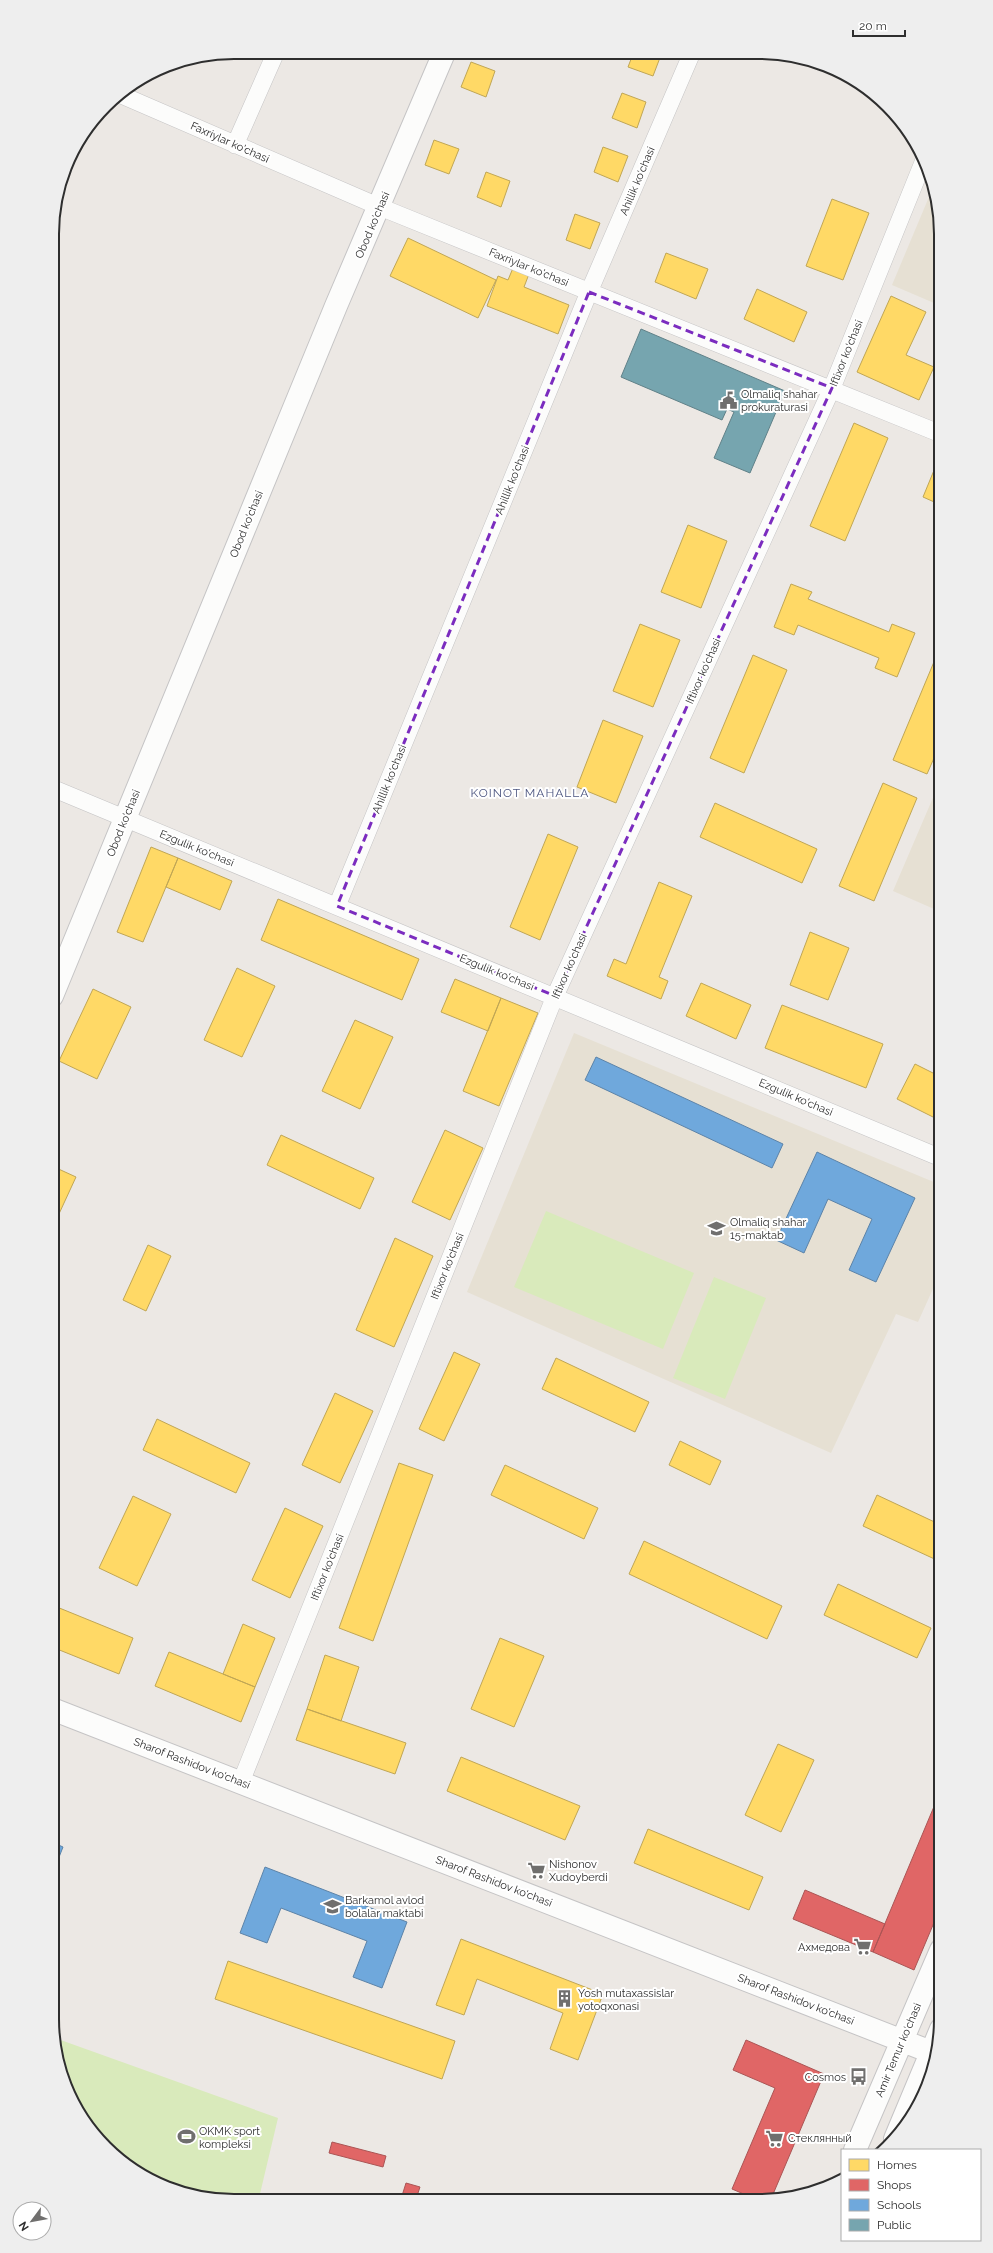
<svg xmlns="http://www.w3.org/2000/svg" width="993" height="2253" viewBox="0 0 993 2253" font-family="Raleway,sans-serif">
<rect width="100%" height="100%" fill="#ece8e4"/>
<!-- education -->
<path fill="#e6e0d3" d="M 934,185 L 941,234 L 941,306 L 892,285 Z
M 941,779 L 941,912 L 893,891 Z
M 574,1033 L 941,1185 L 941,1271 L 918,1322 L 896,1314 L 831,1453 L 467,1292 Z"/>
<!-- pitch -->
<path fill="#d9eabb" d="M 546,1211 L 694,1273 L 663,1349 L 514,1287 Z
M 714,1277 L 766,1298 L 725,1399 L 673,1378 Z
M 55,2038 L 278,2118 L 259,2198 C 240,2198 217,2201 198,2197 C 134,2185 75,2130 58,2066 C 56,2057 56,2047 55,2038 Z"/>
<!-- homes -->
<path fill="#ffd966" stroke="#c0a655" d="M 633,54 L 661,55 L 653,76 L 628,67 Z
M 471,62 L 495,71 L 486,97 L 461,87 Z
M 622,93 L 646,102 L 637,128 L 612,118 Z
M 434,140 L 459,149 L 449,174 L 425,165 Z
M 603,147 L 628,156 L 618,182 L 594,172 Z
M 486,172 L 510,181 L 501,207 L 477,197 Z
M 832,199 L 869,213 L 843,280 L 806,266 Z
M 575,214 L 600,223 L 590,249 L 566,240 Z
M 408,238 L 496,280 L 478,318 L 390,276 Z
M 666,253 L 708,269 L 696,299 L 655,282 Z
M 513,268 L 529,274 L 524,287 L 569,305 L 558,334 L 487,306 L 498,276 L 508,280 Z
M 757,289 L 807,312 L 794,342 L 744,319 Z
M 891,296 L 926,312 L 906,355 L 934,367 L 919,400 L 857,372 Z
M 854,423 L 888,438 L 845,541 L 810,526 Z
M 937,463 L 941,464 L 941,505 L 923,497 Z
M 688,525 L 727,541 L 701,608 L 661,592 Z
M 791,584 L 812,592 L 808,599 L 889,632 L 892,624 L 915,633 L 897,677 L 875,668 L 879,658 L 798,625 L 794,635 L 774,627 Z
M 640,624 L 680,640 L 653,707 L 613,691 Z
M 753,655 L 787,670 L 744,773 L 710,758 Z
M 936,657 L 941,659 L 941,742 L 927,774 L 893,760 Z
M 603,720 L 643,736 L 616,803 L 577,787 Z
M 883,783 L 917,798 L 874,901 L 839,886 Z
M 715,803 L 817,849 L 802,883 L 700,837 Z
M 548,834 L 578,847 L 540,940 L 510,927 Z
M 151,847 L 178,858 L 143,942 L 117,932 Z
M 178,858 L 232,881 L 220,910 L 166,887 Z
M 659,882 L 692,896 L 659,977 L 668,981 L 661,999 L 607,976 L 614,959 L 626,964 Z
M 278,899 L 419,959 L 402,1000 L 261,940 Z
M 810,932 L 849,948 L 828,1000 L 790,985 Z
M 237,968 L 275,986 L 242,1057 L 204,1040 Z
M 455,979 L 501,998 L 488,1031 L 441,1012 Z
M 701,983 L 751,1005 L 736,1039 L 686,1016 Z
M 93,989 L 131,1007 L 97,1079 L 59,1061 Z
M 501,998 L 538,1013 L 499,1106 L 463,1091 Z
M 782,1005 L 883,1044 L 866,1088 L 765,1048 Z
M 355,1020 L 393,1037 L 360,1109 L 322,1091 Z
M 915,1064 L 941,1077 L 941,1121 L 897,1099 Z
M 445,1130 L 483,1148 L 450,1220 L 412,1202 Z
M 281,1135 L 374,1178 L 360,1209 L 267,1165 Z
M 52,1166 L 76,1177 L 52,1229 Z
M 395,1238 L 433,1256 L 394,1347 L 356,1330 Z
M 148,1245 L 171,1256 L 146,1311 L 123,1300 Z
M 454,1352 L 480,1364 L 444,1441 L 419,1429 Z
M 556,1358 L 649,1402 L 635,1432 L 542,1389 Z
M 335,1393 L 373,1411 L 340,1483 L 302,1465 Z
M 157,1419 L 250,1463 L 236,1493 L 143,1450 Z
M 680,1441 L 721,1461 L 710,1485 L 669,1465 Z
M 399,1463 L 433,1475 L 373,1641 L 339,1628 Z
M 505,1465 L 598,1508 L 584,1539 L 491,1495 Z
M 877,1495 L 941,1525 L 941,1562 L 863,1526 Z
M 133,1496 L 171,1514 L 137,1586 L 99,1568 Z
M 285,1508 L 323,1526 L 290,1598 L 252,1580 Z
M 644,1541 L 782,1606 L 767,1639 L 629,1574 Z
M 838,1584 L 931,1628 L 917,1658 L 824,1615 Z
M 52,1605 L 133,1638 L 119,1674 L 52,1647 Z
M 243,1624 L 275,1638 L 255,1687 L 223,1674 Z
M 500,1638 L 544,1656 L 514,1727 L 471,1709 Z
M 169,1652 L 255,1687 L 241,1722 L 155,1686 Z
M 325,1655 L 359,1667 L 341,1721 L 307,1709 Z
M 307,1709 L 406,1743 L 395,1774 L 296,1740 Z
M 778,1744 L 814,1760 L 781,1832 L 745,1815 Z
M 461,1757 L 580,1806 L 565,1840 L 447,1791 Z
M 648,1829 L 763,1877 L 749,1910 L 634,1863 Z
M 461,1939 L 603,1994 L 578,2060 L 550,2049 L 563,2013 L 477,1979 L 464,2015 L 436,2005 Z
M 228,1961 L 455,2041 L 442,2079 L 215,1999 Z"/>
<!-- shops -->
<path fill="#e06666" stroke="#ab5555" d="M 938,1797 L 941,1798 L 941,1906 L 914,1970 L 873,1952 Z
M 805,1890 L 885,1924 L 873,1952 L 793,1919 Z
M 746,2040 L 824,2074 L 771,2199 L 760,2201 L 732,2189 L 775,2088 L 733,2070 Z
M 332,2142 L 386,2156 L 383,2167 L 329,2153 Z
M 406,2183 L 420,2187 L 416,2199 L 401,2199 Z"/>
<!-- schools -->
<path fill="#6fa8dc" stroke="#5c83a8" d="M 596,1057 L 783,1144 L 772,1168 L 585,1080 Z
M 817,1152 L 915,1198 L 876,1282 L 849,1270 L 872,1219 L 828,1199 L 804,1253 L 776,1240 Z
M 52,1842 L 63,1847 L 52,1875 Z
M 265,1867 L 407,1922 L 382,1988 L 353,1977 L 367,1941 L 281,1908 L 267,1943 L 240,1933 Z"/>
<!-- public -->
<path fill="#76a5af" stroke="#608188" d="M 641,329 L 785,391 L 750,473 L 714,458 L 734,412 L 727,409 L 722,420 L 621,377 Z"/>
<g fill="none" stroke-linecap="round" stroke-linejoin="round">
<defs>
<path id="street" d="M 119,94 L 380,207 L 941,434
M 235,145 L 276,52
M 52,788 L 941,1158
M 337,906 L 589,292 L 691,55
M 241,1782 L 555,996 L 832,388 L 924,160"/>
<path id="secondary" d="M 52,996 L 336,306 L 444,53
M 52,1709 L 931,2052
M 895,2139 L 941,2029
M 855,2150 L 941,1950"/>
</defs>
<!-- street casing -->
<use href="#street" stroke="#c5c4c5" stroke-width="18"/>
<!-- secondary casing -->
<use href="#secondary" stroke="#c5c4c5" stroke-width="24"/>
<!-- street -->
<use href="#street" stroke="#fcfcfb" stroke-width="17"/>
<!-- secondary -->
<use href="#secondary" stroke="#fcfcfb" stroke-width="22"/>
</g>
<!-- marked area -->
<path fill="none" stroke="#7b2cbf" stroke-width="3" stroke-dasharray="8 5" stroke-linejoin="round" d="M 589,292 L 832,388 L 555,996 L 337,906 Z"/>
<!-- icons -->
<defs>
<symbol id="civic-bare" viewBox="-9 -9 18 18"><path d="M-.6-6.5H3V-4.5H.6V-3L4-1V1h2V6H-6V1h2V-1L-.6-3ZM-1.2 2.5V6h2.4V2.5Z" fill="#706f6e" stroke="#fff" stroke-width="2.5" paint-order="stroke"/></symbol>
<symbol id="school-bare" viewBox="-9 -9 18 18"><path d="M0-5L7-2L0 1L-7-2ZM-4 1L0 2.5L4 1V4Q0 6-4 4Z" fill="#706f6e" stroke="#fff" stroke-width="2.5" paint-order="stroke"/></symbol>
<symbol id="supermarket-bare" viewBox="-9 -9 18 18"><path d="M-6-5.5h2.5l.6 2H6L4.5 2H-2.5L-4.4-4H-6ZM-1.5 3.2a1.3 1.3 0 1 0 .1 0ZM3 3.2a1.3 1.3 0 1 0 .1 0Z" fill="#706f6e" stroke="#fff" stroke-width="2.5" paint-order="stroke"/></symbol>
<symbol id="building-bare" viewBox="-9 -9 18 18"><path d="M-4-6H4V6H1V3H-1V6H-4ZM-2.5-4.3h1.7v1.8h-1.7ZM.8-4.3h1.7v1.8H.8ZM-2.5-1h1.7V.8h-1.7ZM.8-1h1.7V.8H.8Z" fill="#706f6e" stroke="#fff" stroke-width="2.5" paint-order="stroke"/></symbol>
<symbol id="bus-bare" viewBox="-9 -9 18 18"><path d="M-5-6H5V4H4V6H2V4H-2V6H-4V4H-5ZM-3.5-4V0h7V-4ZM-3.5 1.2v1.5H-2V1.2ZM2 1.2v1.5H3.5V1.2Z" fill="#706f6e" stroke="#fff" stroke-width="2.5" paint-order="stroke"/></symbol>
<symbol id="stadium-bare" viewBox="-9 -9 18 18"><path d="M0-5a6.5 5 0 1 0 0 10a6.5 5 0 1 0 0-10ZM-3.5-1.8h7v3.6h-7Z" fill="#706f6e" stroke="#fff" stroke-width="2.5" paint-order="stroke"/></symbol>
</defs>
<g fill-rule="evenodd">
<use href="#civic-bare" x="716" y="388" width="25" height="25"/>
<use href="#school-bare" x="704" y="1216" width="25" height="25"/>
<use href="#supermarket-bare" x="524" y="1858" width="25" height="25"/>
<use href="#school-bare" x="320" y="1894" width="25" height="25"/>
<use href="#supermarket-bare" x="850" y="1934" width="25" height="25"/>
<use href="#building-bare" x="552" y="1986" width="25" height="25"/>
<use href="#bus-bare" x="846" y="2064" width="25" height="25"/>
<use href="#stadium-bare" x="174" y="2124" width="25" height="25"/>
<use href="#supermarket-bare" x="762" y="2126" width="25" height="25"/>
</g>
<g text-anchor="middle" stroke-width="4" stroke-linejoin="round" paint-order="stroke">
<!-- street labels -->
<g font-size="11" fill="#2e2e2e" stroke="#fff">
<text transform="translate(230 142) rotate(24)" y="4">Faxriylar ko'chasi</text>
<text transform="translate(637 181) rotate(-67)" y="4">Ahillik ko'chasi</text>
<text transform="translate(372 225) rotate(-67)" y="4">Obod ko'chasi</text>
<text transform="translate(529 267) rotate(22)" y="4">Faxriylar ko'chasi</text>
<text transform="translate(846 353) rotate(-68)" y="4">Iftixor ko'chasi</text>
<text transform="translate(512 480) rotate(-68)" y="4">Ahillik ko'chasi</text>
<text transform="translate(246 524) rotate(-68)" y="4">Obod ko'chasi</text>
<text transform="translate(703 671) rotate(-66)" y="4">Iftixor ko'chasi</text>
<text transform="translate(389 779) rotate(-68)" y="4">Ahillik ko'chasi</text>
<text transform="translate(123 823) rotate(-68)" y="4">Obod ko'chasi</text>
<text transform="translate(197 848) rotate(22)" y="4">Ezgulik ko'chasi</text>
<text transform="translate(569 966) rotate(-66)" y="4">Iftixor ko'chasi</text>
<text transform="translate(497 972) rotate(22)" y="4">Ezgulik ko'chasi</text>
<text transform="translate(796 1097) rotate(23)" y="4">Ezgulik ko'chasi</text>
<text transform="translate(447 1266) rotate(-68)" y="4">Iftixor ko'chasi</text>
<text transform="translate(327 1567) rotate(-68)" y="4">Iftixor ko'chasi</text>
<text transform="translate(192 1763) rotate(21)" y="4">Sharof Rashidov ko'chasi</text>
<text transform="translate(494 1881) rotate(21)" y="4">Sharof Rashidov ko'chasi</text>
<text transform="translate(796 1999) rotate(21)" y="4">Sharof Rashidov ko'chasi</text>
<text transform="translate(898 2050) rotate(-67)" y="4">Amir Temur ko'chasi</text>
</g>
<!-- poi labels -->
<g font-size="11" fill="#2e2e2e" stroke="#fff" text-anchor="start">
<text x="741" y="398">Olmaliq shahar<tspan x="741" dy="13">prokuraturasi</tspan></text>
<text x="730" y="1226">Olmaliq shahar<tspan x="730" dy="13">15-maktab</tspan></text>
<text x="549" y="1868">Nishonov<tspan x="549" dy="13">Xudoyberdi</tspan></text>
<text x="345" y="1904">Barkamol avlod<tspan x="345" dy="13">bolalar maktabi</tspan></text>
<text x="850" y="1951" text-anchor="end">Ахмедова</text>
<text x="578" y="1997">Yosh mutaxassislar<tspan x="578" dy="13">yotoqxonasi</tspan></text>
<text x="846" y="2081" text-anchor="end">Cosmos</text>
<text x="199" y="2135">OKMK sport<tspan x="199" dy="13">kompleksi</tspan></text>
<text x="788" y="2142">Стеклянный</text>
</g>
<!-- neighbourhood labels -->
<g font-size="12" letter-spacing="1" fill="#4d5680" stroke="#fff">
<text x="530" y="797">KOINOT MAHALLA</text>
</g>
</g>
<!-- crop -->
<path d="M0 0H993V2253H0ZM234 59H759A175 175 0 0 1 934 234V2019A175 175 0 0 1 759 2194H234A175 175 0 0 1 59 2019V234A175 175 0 0 1 234 59Z" fill="#eee" fill-rule="evenodd"/>
<path fill="none" stroke="#2e2e2e" stroke-width="2" d="M234 59H759A175 175 0 0 1 934 234V2019A175 175 0 0 1 759 2194H234A175 175 0 0 1 59 2019V234A175 175 0 0 1 234 59Z"/>
<!-- legend -->
<rect x="841" y="2149" width="140" height="92" fill="#ffffff" stroke="#ababab"/>
<rect x="849" y="2159" width="20" height="12" fill="#ffd966" stroke="#ababab"/>
<text x="877" y="2169" font-size="12" fill="#2e2e2e">Homes</text>
<rect x="849" y="2179" width="20" height="12" fill="#e06666" stroke="#ababab"/>
<text x="877" y="2189" font-size="12" fill="#2e2e2e">Shops</text>
<rect x="849" y="2199" width="20" height="12" fill="#6fa8dc" stroke="#ababab"/>
<text x="877" y="2209" font-size="12" fill="#2e2e2e">Schools</text>
<rect x="849" y="2219" width="20" height="12" fill="#76a5af" stroke="#ababab"/>
<text x="877" y="2229" font-size="12" fill="#2e2e2e">Public</text>
<!-- north arrow -->
<g transform="translate(32 2221) rotate(238)"><circle r="19" fill="#ffffff" stroke="#ababab"/>
<path d="M0-3L7 15L0 10L-7 15Z" fill="#706f6e"/>
<text y="-6" font-size="11" font-weight="bold" text-anchor="middle" fill="#2e2e2e">N</text>
</g>
<!-- scale -->
<path d="M853 30v6h52v-6" fill="none" stroke="#2e2e2e" stroke-width="2"/>
<text x="859" y="30" font-size="12" fill="#2e2e2e" stroke="#ffffff" stroke-width="3" paint-order="stroke">20 m</text>
</svg>
